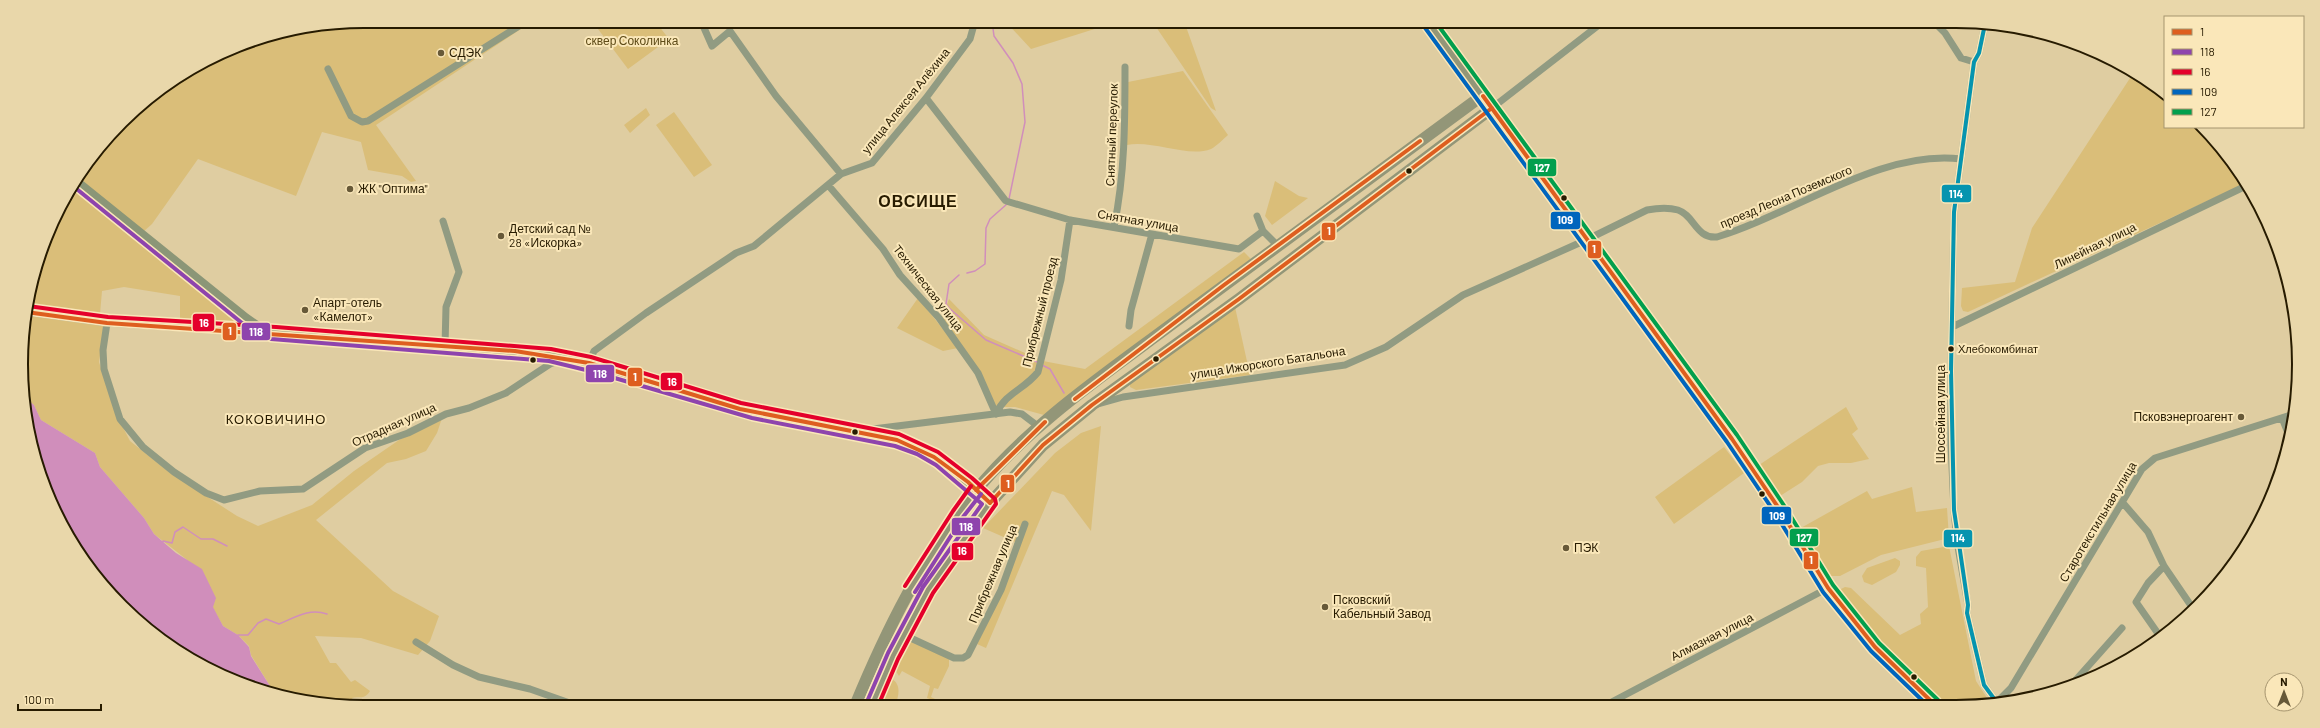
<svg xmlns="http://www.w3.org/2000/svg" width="2320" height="728" viewBox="0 0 2320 728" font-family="Barlow,sans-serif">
<rect width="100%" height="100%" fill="#dfcda1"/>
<!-- green -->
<path fill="#dabe79" d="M 364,21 L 533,21 L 376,125 L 416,181 L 411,182 L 402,176 L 368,170 L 361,142 L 322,132 L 296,196 L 198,159 L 152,224 L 143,232 L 78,177 L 92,155 L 138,106 L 233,47 L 297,28 Z
M 592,21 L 655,21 L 669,39 L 628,69 Z
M 1005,21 L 1120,21 L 1031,49 Z
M 1152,21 L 1184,21 L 1216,111 L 1211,108 Z
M 1183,71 L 1228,135 C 1223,139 1217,146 1211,149 C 1188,158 1153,140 1127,145 L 1128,82 Z
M 2134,72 L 2147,79 L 2165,94 L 2165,127 L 2203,127 L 2241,174 L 2246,183 L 1968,312 L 1963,311 L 1961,306 L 1962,288 L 2015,282 L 2032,228 Z
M 646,108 L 650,115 L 630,133 L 624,125 Z
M 674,112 L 712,165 L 694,177 L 656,125 Z
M 1275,181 L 1299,196 L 1308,198 L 1272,225 L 1265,216 Z
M 73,185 L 236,318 L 235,324 L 180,320 L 180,296 L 124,287 L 102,291 L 100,314 L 28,305 L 56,212 Z
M 1244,252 L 1251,259 L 1044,415 L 1015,407 L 995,407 L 942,317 L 949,299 L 984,335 L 1043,361 L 1085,369 Z
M 918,298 L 958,348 L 943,351 L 897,328 Z
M 1235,307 L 1250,375 L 1136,390 L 1130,387 L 1130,384 Z
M 25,315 L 105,325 L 99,362 L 115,412 L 130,441 L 169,472 L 237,516 L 258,526 L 312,505 L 354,471 L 399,440 L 442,418 L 437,433 L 426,451 L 406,459 L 387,463 L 316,520 L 393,591 L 439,616 L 430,641 L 418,655 L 361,638 L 315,636 L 330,663 L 336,663 L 351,682 L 355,680 L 370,691 C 365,700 359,696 352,698 L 356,706 L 297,700 L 275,694 L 251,655 L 249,646 L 238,635 L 223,626 L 186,559 L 154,534 L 144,518 L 100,467 L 95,453 L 41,420 L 34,405 L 23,397 L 22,387 Z
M 1846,407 L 1858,429 L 1852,434 L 1869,459 L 1851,463 L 1829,463 L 1818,466 L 1802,482 L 1780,496 L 1759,465 Z
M 1101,426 L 1091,531 L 1064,495 L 1052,491 L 986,648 L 977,644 L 1009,574 L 1015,542 L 983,528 L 1055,453 L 1081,433 Z
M 1724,447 L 1744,473 L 1674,524 L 1655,497 Z
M 1912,487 L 1916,512 L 1947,508 L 1949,538 L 1881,555 L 1840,576 L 1831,576 L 1825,573 L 1799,529 L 1867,491 L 1872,499 Z
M 1949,546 L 1976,681 L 1991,704 L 1943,704 L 1896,660 L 1840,595 L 1841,589 L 1845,587 L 1851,588 L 1900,635 L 1921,624 L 1920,614 L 1928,607 L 1926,568 L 1916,566 L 1916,557 L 1921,551 Z
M 1895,558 L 1900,561 L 1900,565 L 1896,572 L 1872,585 L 1864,582 L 1862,576 L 1867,568 Z
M 907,639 L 949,658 L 949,666 L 938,689 L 934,688 L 931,697 L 935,699 L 932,700 L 927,698 L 930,686 L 902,671 L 899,676 L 894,668 Z
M 890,678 C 902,683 899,696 895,706 L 879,706 Z"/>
<!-- water -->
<path fill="#d08ebb" d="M 24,397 L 34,405 L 41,420 L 95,453 L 100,467 L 144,518 L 154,534 L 176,553 L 202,569 L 216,598 L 213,607 L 223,626 L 238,635 L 249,647 L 251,656 L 275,694 L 233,681 L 173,649 L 122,607 L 79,555 L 33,453 Z"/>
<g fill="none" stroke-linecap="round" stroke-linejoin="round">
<!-- stream -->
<path stroke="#d08ebb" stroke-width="1.5" d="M 992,21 L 994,36 L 1013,63 L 1022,84 L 1025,122 L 1009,199
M 967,273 L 975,271 L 985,264 L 986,228 L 990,219 L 1007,204
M 959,275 L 949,284 L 946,304 L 949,308 L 986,340 L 1037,362
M 1042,365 L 1050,369 L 1064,393
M 162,543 L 163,541 L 172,543 L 175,532 L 183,527 L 201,539 L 213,539 L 227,546
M 238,635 L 248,635 L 258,623 L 266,619 L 279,624 C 296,617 309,608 327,614"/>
<!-- street -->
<path stroke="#919b82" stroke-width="7" d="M 701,21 L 712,46 L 730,31 L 776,96 L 841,174
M 1933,21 L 1945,33 L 1961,58 L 1974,62
M 1985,24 L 1979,53 L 1974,62 L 1954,212 L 1951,371 L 1951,444 L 1954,510 L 1957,541 L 1968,605 L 1967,613 L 1984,685 L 1998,704
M 328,69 L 351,116 L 362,122 L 368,121 L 527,21
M 926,98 L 1005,200
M 1492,108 L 1604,21
M 828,185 L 883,249 L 900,275 L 939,318 L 978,373 L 996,414
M 1006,201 L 1070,220 L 1239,249 L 1263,231
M 1257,216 L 1263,231 L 1278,246
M 443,221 L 459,272 L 446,307 L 445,346
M 1114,227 C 1125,174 1125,121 1125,67
M 26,312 L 107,323 L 269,333
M 107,323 L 103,350 L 104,369 L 120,419 L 143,447 L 174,472 L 206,493 L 224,500 L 260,491 L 303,489 L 365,448 L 408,433 L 446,414 L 469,408 L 506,393 L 550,364 L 563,359
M 1129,326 L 1131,310 L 1152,234
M 1952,327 L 2248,185
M 589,363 L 594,351 L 646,313 L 736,253 L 754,246 L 841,174 L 872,163 L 926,98 L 970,39 L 975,21
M 1098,404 L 1123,397 L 1345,365 L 1386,347 L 1463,295 L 1586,240 L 1647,210 C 1657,208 1668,207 1678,210 C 1694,215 1696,239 1717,237 C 1794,214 1880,149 1961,159
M 996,414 C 1006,392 1024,390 1038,372 L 1061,280 L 1070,220
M 2282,418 L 2290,438
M 857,431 L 1010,412 L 1022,414 L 1039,427
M 2123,503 L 2148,532 L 2164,566 L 2194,610
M 904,635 L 954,658 L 963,658 L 968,655 L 1001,590 L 1025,524
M 2159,635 L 2136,602 L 2148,583 L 2164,566
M 416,642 L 453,665 L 479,677 L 530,689 L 581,707
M 2074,682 L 2122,628
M 1997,702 L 2011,688 L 2142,469 L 2155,458 L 2294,414
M 1606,705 L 1828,588"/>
<!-- secondary -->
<path stroke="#8b9677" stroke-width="9" d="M 76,181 L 246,318 L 259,327 L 273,333 L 515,351 L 589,363 L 740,409 L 897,440 L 934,457 L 968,482 L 990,503"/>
<!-- primary -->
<path stroke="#979a7c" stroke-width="10" d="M 1492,108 L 1732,439 L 1780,510 L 1828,588 L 1875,647 L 1934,704"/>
<!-- highway -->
<path stroke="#939678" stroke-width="12" d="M 855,706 C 886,631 923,556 975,492 C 1028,426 1105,374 1172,324 C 1275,247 1379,171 1483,95
M 872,706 L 893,656 L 928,590 L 990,503 L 1043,445 L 1092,405 L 1239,299 L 1492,108 L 1428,21"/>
<defs>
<path id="bus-1" d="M 1483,96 L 1732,439 L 1780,510 L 1828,588 L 1875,647 L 1934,704
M 26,312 L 107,323 L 515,351 L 589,363 L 740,409 L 897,440 L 934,457 L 968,482 L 990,503 L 1043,445 L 1092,405 L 1239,299 L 1492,108
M 1075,399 L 1224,285 L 1420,141
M 976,490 L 1045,422"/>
<path id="bus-2" d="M 73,186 L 242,323 L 256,332 L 271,339 L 549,361 L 594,372 L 752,418 L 895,446 L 917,454 L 936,465 L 982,504 L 923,587 L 888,653 L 866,704
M 915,592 L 963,517 L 981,494"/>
<path id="bus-3" d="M 28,306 L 108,317 L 276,327 L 551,349 L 591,357 L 741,403 L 899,434 L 938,452 L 972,478 L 995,499 L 996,504 L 933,593 L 898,659 L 878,706
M 905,586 L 953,511 L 971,486"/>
<path id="bus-4" d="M 1423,25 L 1727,442 L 1775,513 L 1823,592 L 1871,651 L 1926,704"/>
<path id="bus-5" d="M 1435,21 L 1737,435 L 1785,507 L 1833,585 L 1879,643 L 1938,700"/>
<path id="bus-6" d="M 1985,24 L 1979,53 L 1974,62 L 1954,212 L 1951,371 L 1954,510 L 1968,605 L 1967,613 L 1984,685 L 1998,704"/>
</defs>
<!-- bus-1 casing -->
<use href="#bus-1" stroke="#fae7b9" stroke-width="7"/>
<!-- bus-2 casing -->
<use href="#bus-2" stroke="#fae7b9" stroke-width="7"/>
<!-- bus-3 casing -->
<use href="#bus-3" stroke="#fae7b9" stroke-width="7"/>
<!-- bus-4 casing -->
<use href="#bus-4" stroke="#fae7b9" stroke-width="7"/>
<!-- bus-5 casing -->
<use href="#bus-5" stroke="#fae7b9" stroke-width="7"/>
<!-- bus-6 casing -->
<use href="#bus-6" stroke="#fae7b9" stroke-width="7"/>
<!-- bus-1 -->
<use href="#bus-1" stroke="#de5e1f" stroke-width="4"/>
<!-- bus-2 -->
<use href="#bus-2" stroke="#8e44ad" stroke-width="4"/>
<!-- bus-3 -->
<use href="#bus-3" stroke="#e4002b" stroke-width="4"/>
<!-- bus-4 -->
<use href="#bus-4" stroke="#0065bd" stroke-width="4"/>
<!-- bus-5 -->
<use href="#bus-5" stroke="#029f4d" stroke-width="4"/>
<!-- bus-6 -->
<use href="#bus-6" stroke="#0694af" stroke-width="4"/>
</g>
<!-- markers -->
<g fill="#675938" stroke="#fae7b9" stroke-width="1.5">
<circle cx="441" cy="53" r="4"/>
<circle cx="350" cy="189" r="4"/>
<circle cx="501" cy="236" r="4"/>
<circle cx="305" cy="310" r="4"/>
<circle cx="2241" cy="417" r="4"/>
<circle cx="1566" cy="548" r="4"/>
<circle cx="1325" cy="607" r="4"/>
</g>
<g fill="#271b00" stroke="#fae7b9" stroke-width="1.5">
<circle cx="1409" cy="171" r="3.5"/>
<circle cx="1564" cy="198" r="3.5"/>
<circle cx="1951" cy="349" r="3.5"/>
<circle cx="1156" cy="359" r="3.5"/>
<circle cx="533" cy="360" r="3.5"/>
<circle cx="855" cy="432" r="3.5"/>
<circle cx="1762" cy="494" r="3.5"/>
<circle cx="1914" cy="677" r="3.5"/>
</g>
<g text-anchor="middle" stroke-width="4" stroke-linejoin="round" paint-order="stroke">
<!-- bus labels -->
<g font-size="11" fill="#271b00" stroke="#fae7b9" text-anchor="start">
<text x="1958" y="353">Хлебокомбинат</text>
</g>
<!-- park labels -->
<g font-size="12" fill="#5e4b18" stroke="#fae7b9">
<text x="632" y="45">сквер Соколинка</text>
</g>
<!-- poi labels -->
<g font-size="12" fill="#271b00" stroke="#fae7b9" text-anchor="start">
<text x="449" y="57">СДЭК</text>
<text x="358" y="193">ЖК "Оптима"</text>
<text x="509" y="233">Детский сад №<tspan x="509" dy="14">28 «Искорка»</tspan></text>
<text x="313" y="307">Апарт-отель<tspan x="313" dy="14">«Камелот»</tspan></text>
<text x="2233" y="421" text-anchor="end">Псковэнергоагент</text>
<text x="1574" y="552">ПЭК</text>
<text x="1333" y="604">Псковский<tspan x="1333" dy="14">Кабельный Завод</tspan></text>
</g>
<!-- street labels -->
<g font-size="12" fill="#271b00" stroke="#fae7b9">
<text transform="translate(906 101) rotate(-51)" y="4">улица Алексея Алёхина</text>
<text transform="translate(1112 135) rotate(-88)" y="4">Снятный переулок</text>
<text transform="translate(1786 197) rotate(-23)" y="4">проезд Леона Поземского</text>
<text transform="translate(1138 221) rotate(10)" y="4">Снятная улица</text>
<text transform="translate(2095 246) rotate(-26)" y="4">Линейная улица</text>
<text transform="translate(928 288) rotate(52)" y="4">Техническая улица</text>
<text transform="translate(1040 312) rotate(-76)" y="4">Прибрежный проезд</text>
<text transform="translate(1268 363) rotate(-9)" y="4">улица Ижорского Батальона</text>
<text transform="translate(1941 414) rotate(-90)" y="4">Шоссейная улица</text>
<text transform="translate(394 425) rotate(-24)" y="4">Отрадная улица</text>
<text transform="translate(2098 522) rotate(-59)" y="4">Старотекстильная улица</text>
<text transform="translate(993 574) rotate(-67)" y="4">Прибрежная улица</text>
<text transform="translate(1712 637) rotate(-27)" y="4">Алмазная улица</text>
</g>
<!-- neighbourhood labels -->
<g font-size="13" letter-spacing="1" fill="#271b00" stroke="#fae7b9">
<text x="276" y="424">КОКОВИЧИНО</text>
</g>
<!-- district labels -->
<g font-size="16" font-weight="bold" letter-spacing="1" fill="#271b00" stroke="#fae7b9">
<text x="918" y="207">ОВСИЩЕ</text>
</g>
</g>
<!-- crop -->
<path d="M0 0H2320V728H0ZM364 28H1956A336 336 0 0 1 2292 364V364A336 336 0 0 1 1956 700H364A336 336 0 0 1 28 364V364A336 336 0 0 1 364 28Z" fill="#e9d7aa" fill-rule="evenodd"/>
<path fill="none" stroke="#271b00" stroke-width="2" d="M364 28H1956A336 336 0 0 1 2292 364V364A336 336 0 0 1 1956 700H364A336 336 0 0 1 28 364V364A336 336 0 0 1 364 28Z"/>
<g stroke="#fae7b9" stroke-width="1.5">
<rect x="1527" y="158" width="30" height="19" rx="4" fill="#029f4d"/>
<rect x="1941" y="184" width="31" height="19" rx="4" fill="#0694af"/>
<rect x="1550" y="211" width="31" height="19" rx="4" fill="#0065bd"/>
<rect x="1321" y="222" width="15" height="19" rx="4" fill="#de5e1f"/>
<rect x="1587" y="240" width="15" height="19" rx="4" fill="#de5e1f"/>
<rect x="192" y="313" width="23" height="19" rx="4" fill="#e4002b"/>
<rect x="222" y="322" width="15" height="19" rx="4" fill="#de5e1f"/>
<rect x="241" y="322" width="30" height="19" rx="4" fill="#8e44ad"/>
<rect x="585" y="364" width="30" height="19" rx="4" fill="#8e44ad"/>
<rect x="627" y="367" width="16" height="20" rx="4" fill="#de5e1f"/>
<rect x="660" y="372" width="23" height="19" rx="4" fill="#e4002b"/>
<rect x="1000" y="474" width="15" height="19" rx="4" fill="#de5e1f"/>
<rect x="1761" y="506" width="31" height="19" rx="4" fill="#0065bd"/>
<rect x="951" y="517" width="30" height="19" rx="4" fill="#8e44ad"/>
<rect x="1789" y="528" width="30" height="19" rx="4" fill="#029f4d"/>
<rect x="1943" y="529" width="30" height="19" rx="4" fill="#0694af"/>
<rect x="951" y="542" width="23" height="19" rx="4" fill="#e4002b"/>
<rect x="1803" y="551" width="16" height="19" rx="4" fill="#de5e1f"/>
</g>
<g font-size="11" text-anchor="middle" font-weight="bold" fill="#fff">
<text x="1542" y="172">127</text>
<text x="1956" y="198">114</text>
<text x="1565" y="224">109</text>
<text x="1329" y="235">1</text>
<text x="1594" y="253">1</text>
<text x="204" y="327">16</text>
<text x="230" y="335">1</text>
<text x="256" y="336">118</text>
<text x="600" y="378">118</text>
<text x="635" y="381">1</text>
<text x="672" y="386">16</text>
<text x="1008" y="488">1</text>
<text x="1777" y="520">109</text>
<text x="966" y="531">118</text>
<text x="1804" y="542">127</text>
<text x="1958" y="542">114</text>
<text x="962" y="555">16</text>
<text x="1811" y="564">1</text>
</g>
<!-- legend -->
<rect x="2164" y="16" width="140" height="112" fill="#fae7b9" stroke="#a6956f"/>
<rect x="2172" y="29" width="20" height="6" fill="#de5e1f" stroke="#a6956f"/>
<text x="2200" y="36" font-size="12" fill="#271b00">1</text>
<rect x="2172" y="49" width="20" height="6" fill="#8e44ad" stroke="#a6956f"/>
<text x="2200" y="56" font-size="12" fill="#271b00">118</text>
<rect x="2172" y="69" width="20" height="6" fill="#e4002b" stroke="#a6956f"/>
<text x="2200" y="76" font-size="12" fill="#271b00">16</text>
<rect x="2172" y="89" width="20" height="6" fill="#0065bd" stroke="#a6956f"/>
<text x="2200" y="96" font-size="12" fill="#271b00">109</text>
<rect x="2172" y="109" width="20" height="6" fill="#029f4d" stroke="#a6956f"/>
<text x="2200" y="116" font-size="12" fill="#271b00">127</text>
<!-- north arrow -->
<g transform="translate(2284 692)"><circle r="19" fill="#fae7b9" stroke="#a6956f"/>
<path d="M0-3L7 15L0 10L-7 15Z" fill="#675938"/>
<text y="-6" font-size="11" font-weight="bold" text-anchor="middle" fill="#271b00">N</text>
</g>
<!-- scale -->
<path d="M18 704v6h83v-6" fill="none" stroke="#271b00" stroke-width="2"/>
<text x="24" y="704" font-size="12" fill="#271b00" stroke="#fae7b9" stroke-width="3" paint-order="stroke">100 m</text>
</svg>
